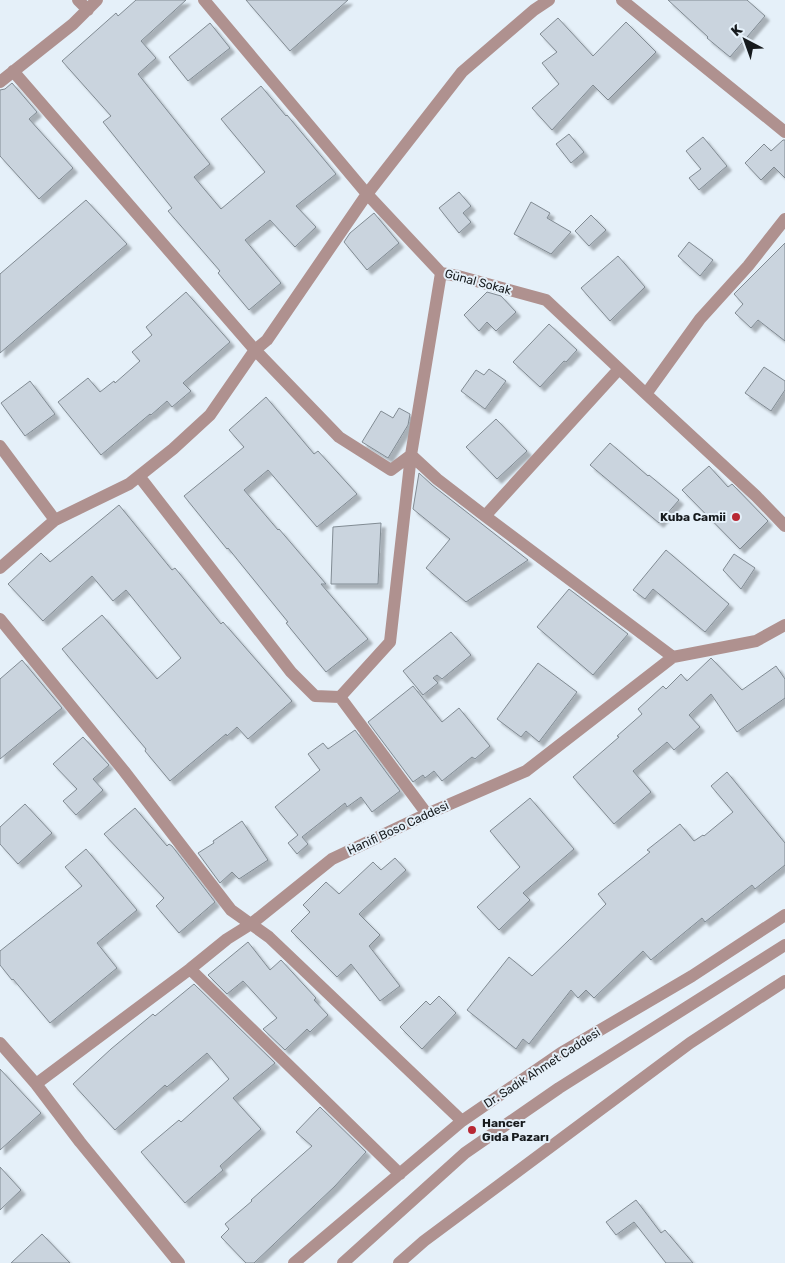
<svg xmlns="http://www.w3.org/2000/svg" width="785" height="1263" viewBox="0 0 785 1263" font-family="Rubik,sans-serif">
<defs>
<filter id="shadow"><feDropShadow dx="4.5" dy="4.5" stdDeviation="1" flood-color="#0004"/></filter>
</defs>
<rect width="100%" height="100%" fill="#e5f0f9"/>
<!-- building -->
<path fill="#cad4de" stroke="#818b93" filter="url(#shadow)" d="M 136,0 L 186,0 L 141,41 L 156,58 L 138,74 L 210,164 L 194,177 L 221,209 L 265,172 L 221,119 L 261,86 L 286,116 L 287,115 L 336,174 L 296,206 L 316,227 L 295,247 L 270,220 L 245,240 L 281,283 L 249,310 L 218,273 L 220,271 L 168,211 L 172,208 L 103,122 L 111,116 L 62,61 L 116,13 L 118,16 Z
M 246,0 L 348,0 L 290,51 Z
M 668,0 L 747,0 L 765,16 L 730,57 L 707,38 L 708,37 Z
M 558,18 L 593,56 L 626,22 L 656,52 L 608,100 L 593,85 L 552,130 L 532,108 L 559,84 L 542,63 L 557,52 L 540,34 Z
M 210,23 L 230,48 L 188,81 L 169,57 Z
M 12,83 L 37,112 L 29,119 L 73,168 L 39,199 L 0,156 L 0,90 L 5,89 Z
M 569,134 L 584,152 L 571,163 L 556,144 Z
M 703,137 L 727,166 L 699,190 L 689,178 L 701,169 L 686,151 Z
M 783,140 L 785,140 L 785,178 L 774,167 L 761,180 L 745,163 L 764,144 L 771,151 Z
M 459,192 L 471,206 L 463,213 L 471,222 L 459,233 L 439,208 Z
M 86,200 L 127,244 L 0,353 L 0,274 Z
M 531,202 L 550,213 L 547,218 L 571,232 L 551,254 L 514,234 Z
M 374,213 L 399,243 L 367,270 L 344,242 L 350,233 Z
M 591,215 L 606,230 L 589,246 L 575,231 Z
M 689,242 L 713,260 L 700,276 L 678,256 Z
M 785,243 L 785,341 L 758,320 L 751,328 L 735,313 L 743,304 L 734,294 Z
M 618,256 L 645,287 L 610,321 L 581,288 Z
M 186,292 L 230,342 L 183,383 L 191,391 L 172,407 L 167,401 L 151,415 L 150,414 L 101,455 L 58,402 L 88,378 L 100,392 L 114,381 L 115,383 L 140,361 L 132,352 L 152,335 L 146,327 Z
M 487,292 L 501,296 L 516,312 L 496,331 L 487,322 L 479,331 L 464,315 Z
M 549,324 L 577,350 L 566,362 L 564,361 L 540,387 L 513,362 Z
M 764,367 L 785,381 L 785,390 L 771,411 L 745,393 Z
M 489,369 L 506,381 L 485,409 L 461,391 L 476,370 L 484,375 Z
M 30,381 L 55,414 L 25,436 L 1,403 Z
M 266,397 L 314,454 L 318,451 L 357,494 L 317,527 L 268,470 L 244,490 L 278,530 L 279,529 L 326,584 L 321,584 L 368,639 L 326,672 L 286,623 L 288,622 L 228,548 L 227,549 L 184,496 L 244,447 L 229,430 Z
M 399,408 L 410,414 L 408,425 L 388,458 L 362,442 L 381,411 L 393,418 Z
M 496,419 L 527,451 L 497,479 L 466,447 Z
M 610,443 L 648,476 L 649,475 L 679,500 L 659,523 L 590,465 Z
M 709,466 L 728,487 L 732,484 L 768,521 L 740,549 L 682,490 Z
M 419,473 L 432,485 L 528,560 L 466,602 L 426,568 L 450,539 L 413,509 Z
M 119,505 L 172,570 L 175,568 L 221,624 L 223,622 L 292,701 L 248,739 L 237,727 L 227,736 L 226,734 L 170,781 L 145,751 L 146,749 L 62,649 L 102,615 L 157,679 L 181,658 L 126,590 L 113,601 L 92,576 L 43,621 L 8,584 L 41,553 L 50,562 Z
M 381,523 L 378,584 L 331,584 L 333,527 Z
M 666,550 L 729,604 L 705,632 L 653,589 L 645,599 L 633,590 Z
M 734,554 L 755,568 L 741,589 L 723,570 Z
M 569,589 L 628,634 L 593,675 L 537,627 Z
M 451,632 L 471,655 L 442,679 L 437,675 L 433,678 L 438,683 L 423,695 L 403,671 Z
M 711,658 L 742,690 L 776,666 L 785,679 L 785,698 L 737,732 L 711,694 L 689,715 L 700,727 L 674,750 L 667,742 L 633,771 L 651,792 L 614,824 L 573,777 L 619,737 L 617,736 L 642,714 L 638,709 L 663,686 L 666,689 L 681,674 L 687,681 Z
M 22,660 L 62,708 L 0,759 L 0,679 Z
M 538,663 L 577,692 L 539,742 L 526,731 L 521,737 L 497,719 Z
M 413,686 L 442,722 L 459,708 L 490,746 L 475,759 L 472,757 L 442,781 L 434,771 L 425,778 L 423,775 L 413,782 L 368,722 Z
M 355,730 L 400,791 L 372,812 L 361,797 L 347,807 L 345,803 L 302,837 L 308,844 L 297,854 L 288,843 L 298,835 L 275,807 L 320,770 L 308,754 L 323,743 L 328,749 Z
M 83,737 L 109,765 L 93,779 L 103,790 L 76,815 L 63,801 L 77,789 L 53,764 Z
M 727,772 L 785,843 L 785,865 L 755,889 L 752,885 L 705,922 L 702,918 L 651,960 L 643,951 L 594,998 L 586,990 L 578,998 L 571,990 L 529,1044 L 523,1039 L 516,1049 L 467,1010 L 509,957 L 532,976 L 606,904 L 598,894 L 650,852 L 647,850 L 680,824 L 694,841 L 703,835 L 704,836 L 733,812 L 711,786 Z
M 530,798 L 574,849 L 523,893 L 530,900 L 499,930 L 477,907 L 520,867 L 490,831 Z
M 25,804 L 52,833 L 18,864 L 0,844 L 0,827 Z
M 135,808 L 167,846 L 169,844 L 172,846 L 215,902 L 179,933 L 156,906 L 164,898 L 104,834 Z
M 242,821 L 268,860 L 239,879 L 232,872 L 220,883 L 198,853 L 214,843 L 213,841 Z
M 86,849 L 137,910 L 97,943 L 117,968 L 50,1023 L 13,979 L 12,980 L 0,965 L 0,951 L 82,886 L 65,867 Z
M 395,858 L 406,870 L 359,914 L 380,935 L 369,946 L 400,986 L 380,1001 L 351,964 L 337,977 L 291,931 L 310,912 L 303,905 L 326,882 L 339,894 L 373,862 L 381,870 Z
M 248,942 L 270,970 L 281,960 L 316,998 L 314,1000 L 328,1015 L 310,1032 L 307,1029 L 285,1050 L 263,1029 L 277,1018 L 243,981 L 227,994 L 208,975 Z
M 194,984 L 275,1063 L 233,1098 L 261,1129 L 220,1166 L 223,1170 L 185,1203 L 141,1152 L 179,1120 L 181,1122 L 229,1079 L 207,1053 L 167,1087 L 165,1085 L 115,1130 L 73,1084 L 111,1049 L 153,1014 L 155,1016 Z
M 439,996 L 456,1013 L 422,1049 L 400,1027 L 426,1001 L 430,1005 Z
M 0,1069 L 41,1113 L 0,1150 Z
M 320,1107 L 366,1152 L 335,1186 L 254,1263 L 246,1263 L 221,1237 L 229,1229 L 225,1224 L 252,1201 L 251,1200 L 312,1146 L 296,1132 Z
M 0,1167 L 21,1190 L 0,1210 Z
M 636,1200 L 661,1233 L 665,1230 L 693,1263 L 666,1263 L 634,1222 L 616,1235 L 606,1222 Z
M 42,1234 L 70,1263 L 11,1263 Z"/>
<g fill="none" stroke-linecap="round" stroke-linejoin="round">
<!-- minor -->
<path stroke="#af918f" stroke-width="12" d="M 78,0 L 88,10
M 204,0 L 367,194 L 441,273 L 458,276 L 546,300 L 646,394 L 756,496 L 785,526
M 622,0 L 785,132
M 13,71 L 255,350 L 339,437 L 391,470 L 411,455 L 390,642 L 340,697 L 315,696 L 291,672 L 139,476
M 0,82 L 73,24 L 97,0
M 441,273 L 411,455 L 437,479 L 485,516 L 673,657
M 646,394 L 700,319 L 748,266 L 785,219
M 0,446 L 55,520
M 485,516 L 619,369
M 0,568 L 55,520 L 129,484 L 173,449 L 210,415 L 255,350 L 267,340 L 367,194 L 462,72 L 534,10 L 549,0
M 0,619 L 124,771 L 231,910 L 269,937 L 462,1121
M 340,697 L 427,814
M 190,969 L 400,1174
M 0,1043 L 36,1084 L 80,1142 L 179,1263
M 36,1084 L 190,969 L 227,939 L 251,924 L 332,859 L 427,814 L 526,771 L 673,657 L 756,641 L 785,625
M 294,1263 L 462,1121 L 561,1053 L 692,976 L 785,915
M 343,1263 L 465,1153 L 559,1088 L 785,945
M 399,1263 L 424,1241 L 690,1043 L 785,981"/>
</g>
<!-- markers -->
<g fill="#b82834" stroke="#e5f0f9" stroke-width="2">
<circle cx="736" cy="517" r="5"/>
<circle cx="472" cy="1130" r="5"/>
</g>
<g text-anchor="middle" stroke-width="4" stroke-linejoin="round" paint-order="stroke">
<!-- street labels -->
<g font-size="12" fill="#161a1d" stroke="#e5f0f9">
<text transform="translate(478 282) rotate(15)" y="4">Günal Sokak</text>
<text transform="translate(398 828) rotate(-25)" y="4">Hanifi Boso Caddesi</text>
<text transform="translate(542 1068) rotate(-33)" y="4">Dr. Sadık Ahmet Caddesi</text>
</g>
<!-- poi labels -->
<g font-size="12" font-weight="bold" fill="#161a1d" stroke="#e5f0f9" text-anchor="end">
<text x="726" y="521">Kuba Camii</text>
<text x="482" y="1127" text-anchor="start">Hancer<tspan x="482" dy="14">Gıda Pazarı</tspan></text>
</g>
</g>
<!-- north arrow -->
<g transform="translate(745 40) rotate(319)" stroke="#e5f0f9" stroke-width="4" paint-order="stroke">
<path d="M0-4L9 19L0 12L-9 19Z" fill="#161a1d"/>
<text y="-8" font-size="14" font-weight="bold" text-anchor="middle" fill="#161a1d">K</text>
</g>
</svg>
